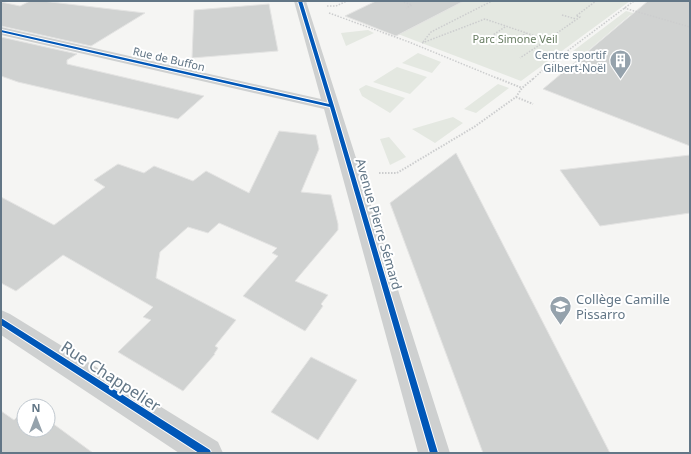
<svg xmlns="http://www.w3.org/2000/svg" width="691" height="454" viewBox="0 0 691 454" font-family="'Noto Sans',sans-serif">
<rect width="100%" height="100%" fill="#f5f5f3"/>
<!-- green -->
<path fill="#e4e8e1" d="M 463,1 L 630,1 L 521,81 L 398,34 Z
M 626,11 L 690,29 L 690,32 L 630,15 L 584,54 L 573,51 Z
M 368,30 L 374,33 L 346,46 L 341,33 Z
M 418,53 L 441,62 L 432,73 L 402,63 Z
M 397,67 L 427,77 L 410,94 L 373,82 Z
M 498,84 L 509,88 L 476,113 L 464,109 Z
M 366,85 L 405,98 L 390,113 L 362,96 L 359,89 Z
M 453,117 L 463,123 L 435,143 L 412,129 Z
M 389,137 L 406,157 L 390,165 L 380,139 Z"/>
<!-- building -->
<path fill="#d0d2d1" stroke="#e4e4e3" d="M 30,1 L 42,1 L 145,13 L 91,46 L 1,26 L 1,2 L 20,6 Z
M 376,1 L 464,1 L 396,36 L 345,16 Z
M 648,1 L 690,1 L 690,146 L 543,89 Z
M 269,4 L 278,51 L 192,58 L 194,10 Z
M 1,37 L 77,54 L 67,60 L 67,64 L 204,96 L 178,119 L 18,82 L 1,76 Z
M 279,131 L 316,135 L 319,149 L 301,192 L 331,195 L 338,224 L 338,230 L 295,281 L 328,295 L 321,304 L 323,306 L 305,331 L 243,296 L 278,256 L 272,253 L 277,248 L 219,223 L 208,233 L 188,227 L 160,252 L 156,278 L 236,320 L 215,346 L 218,348 L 214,354 L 215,354 L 183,391 L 118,352 L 151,320 L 143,317 L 153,307 L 63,255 L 16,291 L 1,283 L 1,197 L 54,225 L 105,187 L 94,180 L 118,164 L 144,173 L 154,166 L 193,181 L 206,171 L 249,193 Z
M 456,153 L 610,453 L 483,453 L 390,203 Z
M 690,155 L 690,213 L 600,226 L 560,170 Z
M 311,357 L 357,380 L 318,440 L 271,412 Z
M 24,410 L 24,430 L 48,430 L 48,420 L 93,453 L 1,453 L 1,411 L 14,420 Z"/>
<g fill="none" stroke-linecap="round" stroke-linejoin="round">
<!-- path-far1 -->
<path stroke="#cccdce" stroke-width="1.5" stroke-dasharray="1.5 1.5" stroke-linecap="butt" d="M 401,1 L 412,5 L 406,8
M 327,6 L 336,6 L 347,1
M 624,8 L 690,27
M 329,13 L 409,42 L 499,79
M 562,15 L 576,19
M 505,27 L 493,35 L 514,42 L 526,33
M 547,40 L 580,17 L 576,16 L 596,1
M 423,42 L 431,32 L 492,1
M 422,43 L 485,19 L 547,40 L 520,58
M 546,67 L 634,1
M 533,79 L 546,67 L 562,74"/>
<!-- path -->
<path stroke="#cccdce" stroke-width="2" stroke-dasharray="1.5 1.5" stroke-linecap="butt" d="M 497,78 L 522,88
M 516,97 L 533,104
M 379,173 L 397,173 L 474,127 L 516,97 L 522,88 L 534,78"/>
<!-- minor -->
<path fill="#ced0d0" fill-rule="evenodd" d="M 294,1 L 306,1 L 450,453 L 418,453 L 324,109 L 1,35 L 1,27 L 321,99 Z
M 1,310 L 10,314 L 218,442 L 223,453 L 179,453 L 1,335 Z"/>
<defs>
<path id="cycleway" d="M 298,1 L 302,1 L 334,106 L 438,453 L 430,453 L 330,107 L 1,32 L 1,30 L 329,104 Z
M 1,318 L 210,450 L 211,453 L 199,453 L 1,325 Z"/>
</defs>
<!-- cycleway casing -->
<use href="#cycleway" stroke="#fff" stroke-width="2"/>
<!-- cycleway -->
<use href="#cycleway" fill="#0057b8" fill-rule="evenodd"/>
</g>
<!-- icons -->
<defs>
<symbol id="building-pin" viewBox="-11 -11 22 30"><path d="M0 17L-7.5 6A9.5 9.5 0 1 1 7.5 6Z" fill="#95a2ac" stroke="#fff"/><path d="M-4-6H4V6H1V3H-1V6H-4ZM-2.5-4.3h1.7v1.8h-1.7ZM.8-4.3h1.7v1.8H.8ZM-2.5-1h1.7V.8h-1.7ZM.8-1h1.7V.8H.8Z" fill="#fff"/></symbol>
<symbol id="school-pin" viewBox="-11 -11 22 30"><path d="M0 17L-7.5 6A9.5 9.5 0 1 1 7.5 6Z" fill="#95a2ac" stroke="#fff"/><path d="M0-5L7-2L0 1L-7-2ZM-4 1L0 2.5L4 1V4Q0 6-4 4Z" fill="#fff"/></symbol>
</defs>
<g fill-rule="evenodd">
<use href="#building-pin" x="608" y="48" width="25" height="34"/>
<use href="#school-pin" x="548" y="294" width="25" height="34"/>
</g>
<g text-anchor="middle" stroke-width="4" stroke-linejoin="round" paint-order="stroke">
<!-- far-park labels -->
<g font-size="11" fill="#677c61" stroke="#fff">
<text x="515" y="43">Parc Simone Veil</text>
</g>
<!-- far-poi labels -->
<g font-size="11" fill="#627686" stroke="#fff" text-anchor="end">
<text x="606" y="59">Centre sportif<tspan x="606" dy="13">Gilbert-Noël</tspan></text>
</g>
<!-- far-street labels -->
<g font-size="11" fill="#627686" stroke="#fff">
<text transform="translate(169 59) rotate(13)" y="4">Rue de Buffon</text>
</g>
<!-- street labels -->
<g font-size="13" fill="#627686" stroke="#fff">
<text transform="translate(379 224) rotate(74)" y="5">Avenue Pierre Sémard</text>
</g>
<!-- poi labels -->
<g font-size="13" fill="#627686" stroke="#fff" text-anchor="start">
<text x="576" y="304">Collège Camille<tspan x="576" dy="15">Pissarro</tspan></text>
</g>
<!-- near-street labels -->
<g font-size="16" fill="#627686" stroke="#fff">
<text transform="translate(111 376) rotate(33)" y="6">Rue Chappelier</text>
</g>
</g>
<!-- border -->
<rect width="691" height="454" fill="none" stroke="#627686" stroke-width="4"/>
<!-- north arrow -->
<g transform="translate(36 418)"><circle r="19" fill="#ffffff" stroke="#c0c8cf"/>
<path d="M0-3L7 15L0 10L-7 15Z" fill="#95a2ac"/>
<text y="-6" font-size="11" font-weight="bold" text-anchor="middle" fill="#627686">N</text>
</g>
</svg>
